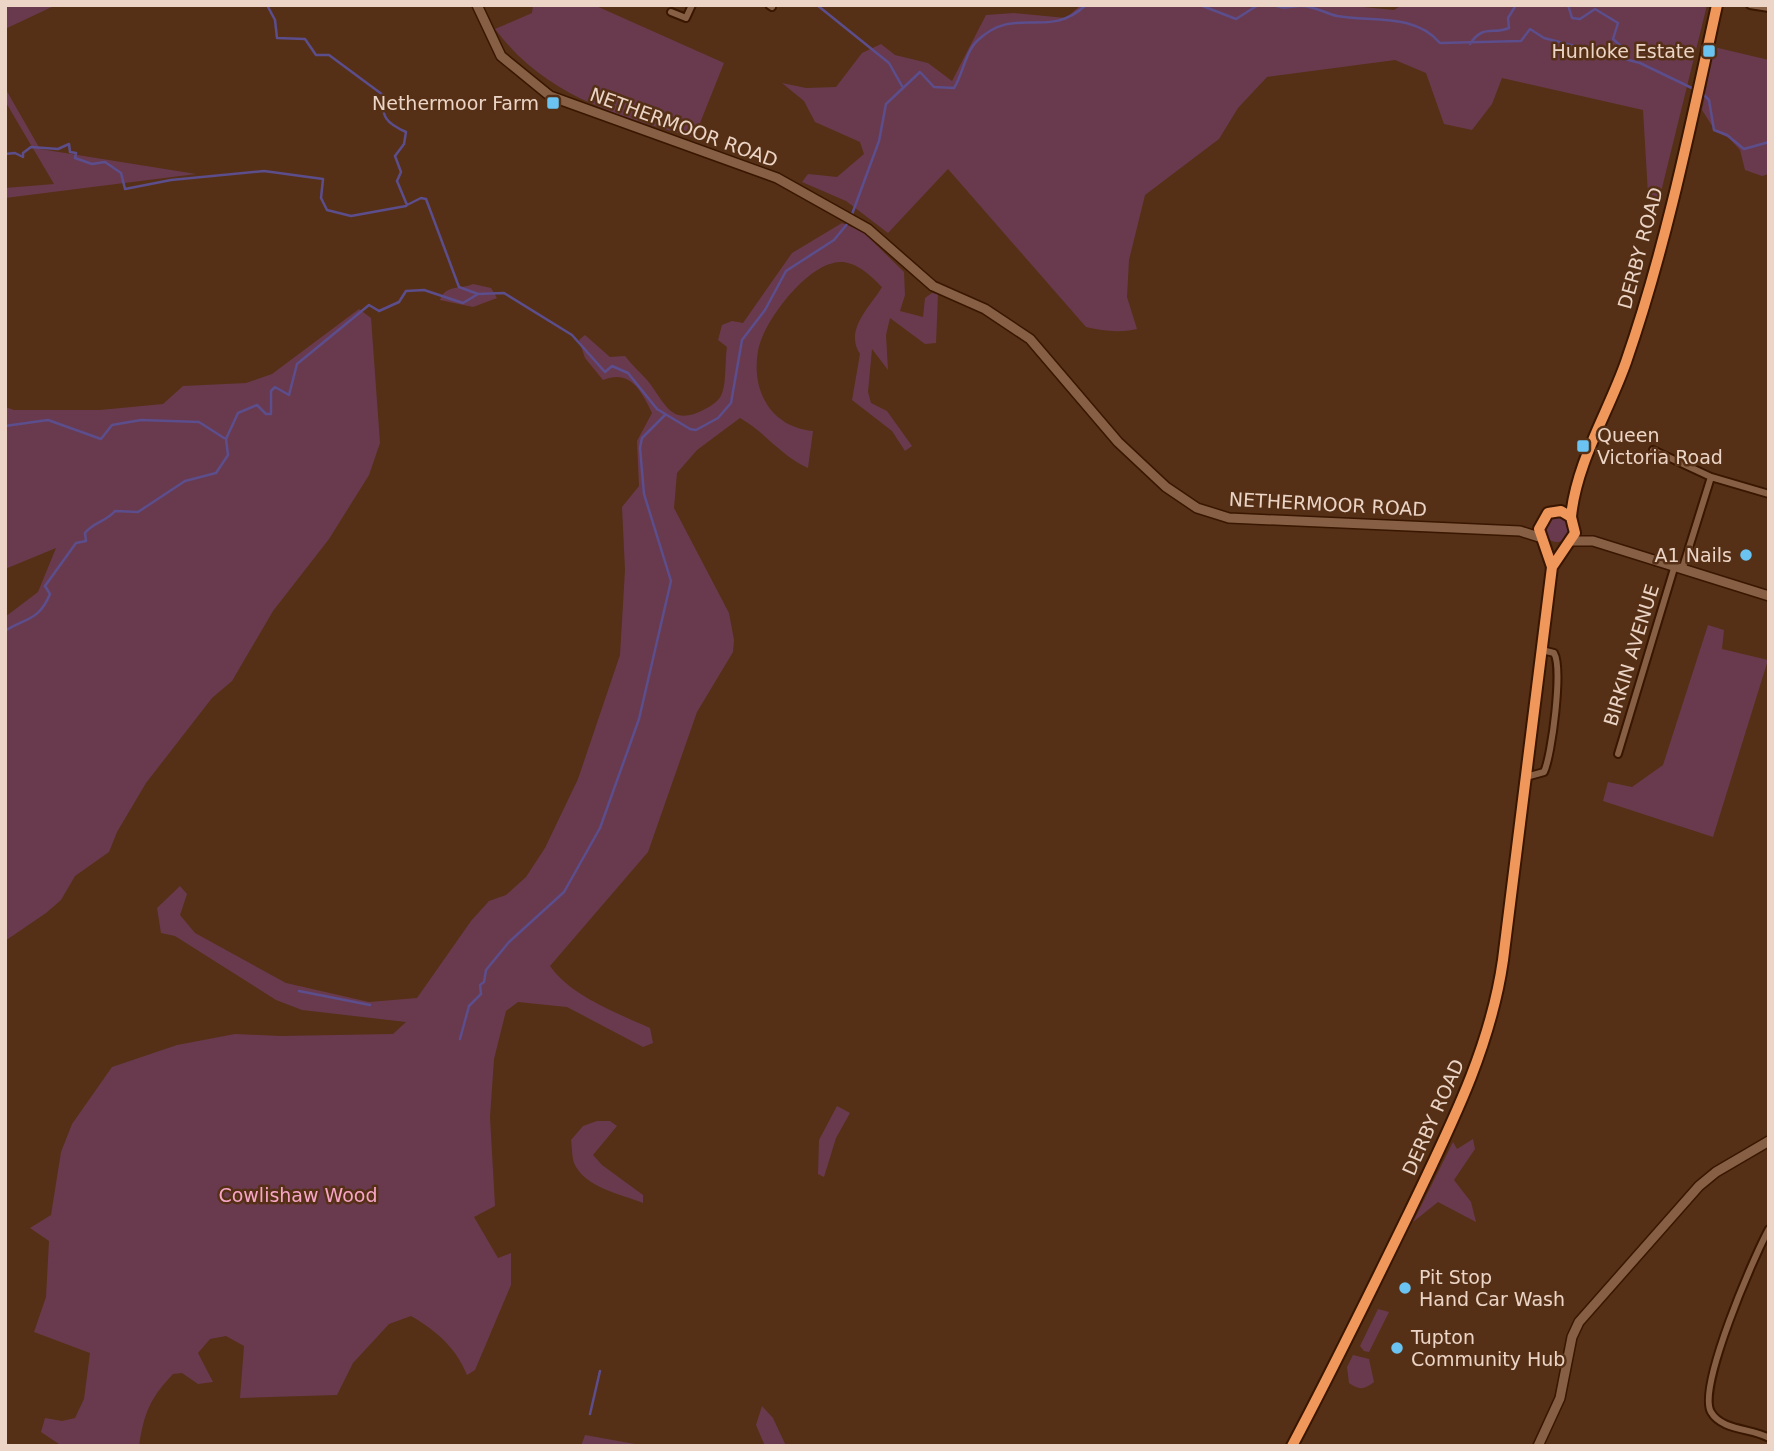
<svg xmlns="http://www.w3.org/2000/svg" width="1774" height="1451" viewBox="0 0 1774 1451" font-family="'DejaVu Sans',sans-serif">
<rect width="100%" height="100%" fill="#553016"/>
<!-- green -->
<path fill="#693a4e" d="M 5,5 L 56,5 L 5,29 Z
M 533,5 L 594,5 L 724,63 L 694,138 C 616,115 546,97 495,29 L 532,13 Z
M 1081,5 L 1342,5 L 1394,10 L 1402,5 L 1707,5 L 1659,200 L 1648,194 L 1643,110 L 1502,78 L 1492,104 L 1472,130 L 1444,124 L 1426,73 L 1395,60 L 1267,77 L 1238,108 L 1219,139 L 1145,195 L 1129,260 L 1127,297 L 1137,329 C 1119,333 1104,331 1086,327 L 948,169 L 888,233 L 846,201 L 802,182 L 808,174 L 837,177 L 864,154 L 860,142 L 815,122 L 804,101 L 782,83 L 806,88 L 836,87 L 862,53 L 881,44 L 895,55 L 928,63 L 952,81 L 986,15 L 1014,13 L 1066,18 Z
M 1714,47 L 1769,60 L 1769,174 L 1762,176 L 1745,170 L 1740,150 L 1729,138 L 1716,132 L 1702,110 Z
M 5,88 L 40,149 L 196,174 L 5,198 L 5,188 L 54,184 L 5,101 Z
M 842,223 L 863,232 L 904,272 L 905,295 L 900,311 L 923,317 L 925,298 L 932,293 L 938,294 L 936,343 L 925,344 L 890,318 L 886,335 L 888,370 L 872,349 L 868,392 L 871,403 L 887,411 L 912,446 L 905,451 L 892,431 L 852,400 L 860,354 C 844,330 870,307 882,287 C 871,276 858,263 842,262 C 810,260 763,321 758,351 C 751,391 771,427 813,431 L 808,468 C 781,456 765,432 740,418 L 697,450 L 677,473 L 674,508 L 729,613 L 734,640 L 733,652 L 697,712 L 648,852 L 550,966 C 571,996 617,1013 650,1028 L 653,1043 L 643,1047 L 567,1007 L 518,1002 L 506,1011 L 494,1059 L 490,1117 L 495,1206 L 474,1217 L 498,1258 L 511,1253 L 511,1285 L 475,1370 L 467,1375 C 456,1348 437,1331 411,1316 L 389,1324 L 353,1363 L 337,1395 L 240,1398 L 244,1346 L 226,1336 L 210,1339 L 198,1353 L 213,1382 L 198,1384 L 182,1373 L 173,1374 C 150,1398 144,1413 139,1446 L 62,1446 L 41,1432 L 45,1418 L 62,1421 L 75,1418 L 84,1399 L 90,1353 L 34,1332 L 46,1297 L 49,1241 L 30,1228 L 51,1215 L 61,1152 L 72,1124 L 112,1067 L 177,1045 L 235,1034 L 280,1036 L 393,1034 L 406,1022 L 302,1010 L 276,1000 L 175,936 L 161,933 L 157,908 L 180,886 L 187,894 L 180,915 L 195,933 L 286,983 L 369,1002 L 417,998 L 471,921 L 489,901 L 506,895 L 526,877 L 545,848 L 578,779 L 620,655 L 625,570 L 622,507 L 639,486 L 637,441 L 652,413 C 641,390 630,369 603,380 L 585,358 L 579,340 L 585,335 L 610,357 L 625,356 C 632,365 640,372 647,380 C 666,403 670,428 705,409 C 713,405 721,400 723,390 C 726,382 725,360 727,347 L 718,340 L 722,325 L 732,321 L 743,323 L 792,253 Z
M 473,284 L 491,288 L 497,298 L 473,307 L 440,300 C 446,284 460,290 473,284 Z
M 359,309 L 371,318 L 380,443 L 369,475 L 329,539 L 273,611 L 232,681 L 212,698 L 146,783 L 117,832 L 109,852 L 75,876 L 61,900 L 46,913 L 5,941 L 5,617 L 38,592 L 56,548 L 5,569 L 5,407 L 14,410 L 100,410 L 163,404 L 183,386 L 246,383 L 272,374 Z
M1544 529a13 13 0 1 1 26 0a13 13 0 1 1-26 0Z
M 1708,625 L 1724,630 L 1722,649 L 1768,660 L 1713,837 L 1603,801 L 1608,782 L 1632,787 L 1663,765 Z
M 837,1106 L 850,1113 L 836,1138 L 824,1177 L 818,1174 L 819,1140 Z
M 597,1121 L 610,1121 L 617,1126 L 593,1155 L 602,1165 L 643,1195 L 643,1203 C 621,1194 585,1188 574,1163 C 572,1157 572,1147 571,1140 L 583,1126 Z
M 1473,1139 L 1475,1149 L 1454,1180 L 1471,1202 L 1476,1222 L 1438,1202 L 1413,1222 L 1453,1142 L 1457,1149 Z
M 1378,1309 L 1389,1312 L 1369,1352 L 1364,1351 L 1360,1346 Z
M 1353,1355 L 1369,1359 L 1374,1382 C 1364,1390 1359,1390 1349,1383 L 1347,1367 Z
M 762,1406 L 773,1418 L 786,1446 L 765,1446 L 756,1425 Z
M 585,1435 L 646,1446 L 581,1446 Z"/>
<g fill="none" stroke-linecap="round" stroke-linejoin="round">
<!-- stream -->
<path stroke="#5c4d8c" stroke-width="2.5" d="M 267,5 L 275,20 L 277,38 L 305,39 L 316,55 L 329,55 L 383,95 C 381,117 386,123 406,132 L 404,144 L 395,156 L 401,172 L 397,181 L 407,205 L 421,198 L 426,199 L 459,287 L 478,294 L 504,293 L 572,335 L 605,372 L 612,366 L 628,373 L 657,409 L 690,429 L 696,430 L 718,418 L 731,403 L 742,340 L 765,310 L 786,271 L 834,240 L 848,223
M 817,5 L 889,63 L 902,86
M 1200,5 L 1236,19 L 1258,5
M 1274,5 C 1285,10 1290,6 1301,6 C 1314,6 1325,13 1337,16 C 1371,22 1415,13 1440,43 L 1521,41 L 1530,29 L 1544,38 L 1640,63 L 1696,90
M 1568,5 L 1572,18 L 1580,19 L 1595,9 L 1618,23 L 1613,39 L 1622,47 L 1621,56
M 1470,44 C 1483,24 1493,35 1509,28 L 1508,18 L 1516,5
M 1702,93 L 1709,100 L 1714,130 L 1727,135 L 1744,149 L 1769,142
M 5,154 L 15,153 L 23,157 L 23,153 L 31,147 L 58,149 L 69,144 L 70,152 L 76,153 L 75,158 L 92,164 L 105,162 L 121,173 L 125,189 L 171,180 L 264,171 L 323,179 L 321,198 L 327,210 L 351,216 L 406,206
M 851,217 L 879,141 L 886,104 L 920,72 L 934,87 L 954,88 C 963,74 965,52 978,40 C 1017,4 1047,41 1086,5
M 5,426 L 48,420 L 101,439 L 112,425 L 141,420 L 199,422 L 224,438
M 5,631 C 25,618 39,621 50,594 L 45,586 L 76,543 L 86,541 L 85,533 C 93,522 106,522 115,511 L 138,512 L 185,481 L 216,473 L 228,455 L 226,439 L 238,413 L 257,405 L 266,414 L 271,414 L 271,391 L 275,387 L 289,395 L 297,364 L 369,305 L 379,311 L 399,302 L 406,291 L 424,290 L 463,303 L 478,294
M 299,991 L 370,1005
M 460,1039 L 469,1006 L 481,994 L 480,985 L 484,982 L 486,970 L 509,942 L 564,892 L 600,828 L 639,719 L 671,581 L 644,494 L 640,448 L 642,438 L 665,415
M 590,1414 L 600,1371"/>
<defs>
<path id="street" d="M 769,5 L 772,7
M 1750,5 L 1769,8
M 671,12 L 686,18 L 692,5
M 1653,450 L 1711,477 L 1769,494
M 1683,567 L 1711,477
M 1618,754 L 1675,565
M 1526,777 L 1544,772 C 1552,755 1563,668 1554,653 L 1542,650
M 1769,1229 C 1754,1256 1697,1388 1711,1412 C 1722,1431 1752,1428 1769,1438"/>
<path id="secondary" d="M 477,5 L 501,56 L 550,96 L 777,178 L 868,229 L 933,286 L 985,309 L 1030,339 L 1118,442 L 1166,487 L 1197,508 L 1229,518 L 1520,531 L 1542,538
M 1571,541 L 1593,541 L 1769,596
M 1538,1446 L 1560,1398 L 1572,1337 L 1579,1322 L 1699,1186 L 1716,1172 L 1769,1141"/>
<path id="highway" d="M 1571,517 C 1576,463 1608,413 1626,362 C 1666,247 1691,124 1717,5
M 1292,1446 C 1333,1369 1371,1291 1409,1213 C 1448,1131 1490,1051 1503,960 L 1552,567 L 1539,529 L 1548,513 L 1561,511 L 1571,517 L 1575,533 L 1552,567"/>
</defs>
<!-- street casing -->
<use href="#street" stroke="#391600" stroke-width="10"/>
<!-- secondary casing -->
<use href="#secondary" stroke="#391600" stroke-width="12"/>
<!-- highway casing -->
<use href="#highway" stroke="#391600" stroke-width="14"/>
<!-- street -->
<use href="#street" stroke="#875f44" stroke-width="6"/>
<!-- secondary -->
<use href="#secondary" stroke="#875f44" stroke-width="9"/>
<!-- highway -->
<use href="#highway" stroke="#f0975c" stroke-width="10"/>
</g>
<!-- markers -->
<g fill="#6bc3f2" stroke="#553016" stroke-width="2.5">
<rect x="1702" y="44" width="14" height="14" rx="3.5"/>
<rect x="546" y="96" width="14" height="14" rx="3.5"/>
<rect x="1576" y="439" width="14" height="14" rx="3.5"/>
<circle cx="1746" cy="555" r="7"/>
<circle cx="1405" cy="1288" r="7"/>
<circle cx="1397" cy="1348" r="7"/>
</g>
<g text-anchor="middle" stroke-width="5" stroke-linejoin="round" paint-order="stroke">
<!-- poi labels -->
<g font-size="19" fill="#ecd5c6" stroke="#553016" text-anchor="end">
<text x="1695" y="58">Hunloke Estate</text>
<text x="539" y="110">Nethermoor Farm</text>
<text x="1597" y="442" text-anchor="start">Queen<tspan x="1597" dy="22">Victoria Road</tspan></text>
<text x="1732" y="562">A1 Nails</text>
<text x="1419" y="1284" text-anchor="start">Pit Stop<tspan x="1419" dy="22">Hand Car Wash</tspan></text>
<text x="1411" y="1344" text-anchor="start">Tupton<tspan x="1411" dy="22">Community Hub</tspan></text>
</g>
<!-- street labels -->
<g font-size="19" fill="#ecd5c6" stroke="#553016">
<text transform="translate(684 127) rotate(20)" y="7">NETHERMOOR ROAD</text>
<text transform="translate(1640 248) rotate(-75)" y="7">DERBY ROAD</text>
<text transform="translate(1328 504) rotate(3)" y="7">NETHERMOOR ROAD</text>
<text transform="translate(1631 655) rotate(-73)" y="7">BIRKIN AVENUE</text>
<text transform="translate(1433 1117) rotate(-66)" y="7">DERBY ROAD</text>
</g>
<!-- park labels -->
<g font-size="19" fill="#f8a6c8" stroke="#553016">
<text x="298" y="1202">Cowlishaw Wood</text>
</g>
</g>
<!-- border -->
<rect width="1774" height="1451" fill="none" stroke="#ecd5c6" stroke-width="14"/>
</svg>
